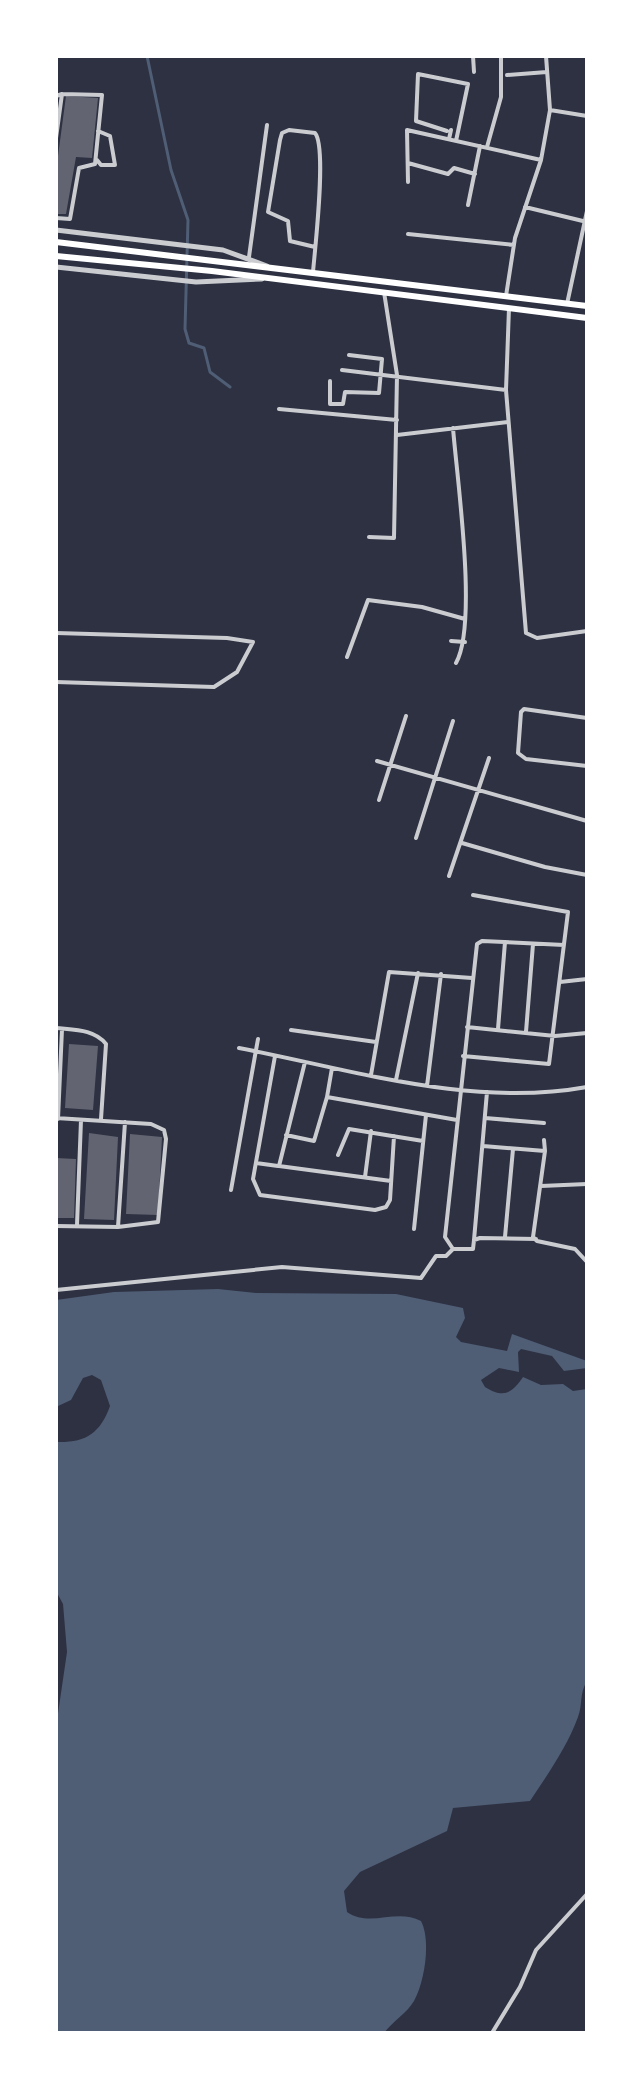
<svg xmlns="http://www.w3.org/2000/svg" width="643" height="2089" viewBox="0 0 643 2089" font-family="'Sofia Sans Condensed',sans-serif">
<rect width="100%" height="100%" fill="#2d3142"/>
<!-- water -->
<path fill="#4f5d75" d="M 218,1289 L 256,1293 L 396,1294 L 463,1308 L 465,1318 L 456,1337 L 461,1342 L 507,1351 L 512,1334 L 587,1361 L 587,1368 L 564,1371 L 552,1356 L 521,1349 L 518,1352 L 519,1372 L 499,1368 L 481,1380 L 485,1387 C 504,1399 512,1393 523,1377 L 541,1385 L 563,1384 L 573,1391 L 587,1389 L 587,1681 C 579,1694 583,1704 578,1717 C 567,1747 548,1774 530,1801 L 453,1808 L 447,1831 L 360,1872 L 344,1891 L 347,1912 C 370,1928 396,1908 421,1921 C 431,1940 425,1981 414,2001 C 407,2013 393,2021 384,2033 L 56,2033 L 56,1727 L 67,1652 L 63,1604 L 56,1591 L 56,1442 C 85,1443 100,1434 110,1406 L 101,1380 L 92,1375 L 83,1378 L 71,1400 L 56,1407 L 56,1300 L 114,1292 Z"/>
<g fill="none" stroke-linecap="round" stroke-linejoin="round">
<!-- stream -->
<path stroke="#4f5d75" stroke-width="3" d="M 147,56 L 171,170 L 188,220 L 185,329 L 189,343 L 204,348 L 210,372 L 230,387"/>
</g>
<!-- building -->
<path fill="#626471" d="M 66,96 L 98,98 L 92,158 L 76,157 L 66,214 L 56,214 L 56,171 Z
M 69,1044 L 98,1046 L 93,1110 L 65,1108 Z
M 89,1133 L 118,1137 L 114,1220 L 84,1219 Z
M 130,1134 L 162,1137 L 158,1215 L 126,1214 Z
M 56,1158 L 76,1159 L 74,1218 L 56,1218 Z"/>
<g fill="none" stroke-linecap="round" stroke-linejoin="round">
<!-- minor -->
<path stroke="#caccd0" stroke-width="4" d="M 473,56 L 474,72
M 507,75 L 547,72
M 56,96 L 62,94 L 56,138
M 550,110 L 587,116
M 447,131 L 416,121 L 418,74 L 468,84 L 456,141
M 449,139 L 451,130
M 487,147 L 501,97 L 501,56
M 97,160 L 101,165 L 115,165 L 110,136 L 98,131
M 408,163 L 448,174 L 454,168 L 475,174
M 408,182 L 407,130 L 541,160
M 468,205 L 480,146
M 525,207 L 587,222
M 56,218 L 70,219 L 79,168 L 95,164 L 102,95 L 62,94
M 408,234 L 514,245
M 249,257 L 267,125
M 313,272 C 315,248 327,147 315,133 L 289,130 L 282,133 L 280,140 L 268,212 L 288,221 L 290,241 L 315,247
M 506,296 L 515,238 L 541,160 L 550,110 L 546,56
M 567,304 L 587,211
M 509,308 L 506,390 L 526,633 L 537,638 L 587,631
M 342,370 L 506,390
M 330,381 L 330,404 L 343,404 L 345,392 L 379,393 L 382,359 L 349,355
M 279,409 L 397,420
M 453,428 C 457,479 478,624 456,663
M 397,435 L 508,422
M 369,537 L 394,538 L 397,375 L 384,292
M 56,633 L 227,638 L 253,642 L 237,672 L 214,687 L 56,682
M 451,641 L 465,642
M 347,657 L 368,600 L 422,607 L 465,619
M 587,718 L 524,709 L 521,712 L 518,753 L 526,759 L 587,766
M 377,761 L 587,821
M 379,800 L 406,716
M 416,838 L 453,721
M 462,843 L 545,867 L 587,875
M 449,876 L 489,758
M 560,982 L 587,979
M 467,1027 L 555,1036 L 587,1033
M 56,1028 C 74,1030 94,1029 106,1044 L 101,1119
M 498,1029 L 505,942
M 291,1030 L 376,1042
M 526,1032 L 533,944
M 239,1048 C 353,1070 471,1108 587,1087
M 275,1056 L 253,1179 L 260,1195 L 375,1210 L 386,1207 L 390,1200 L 394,1136
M 463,1056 L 549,1064 L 568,912 L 473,895
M 305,1062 L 279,1166 L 391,1181
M 371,1075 L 389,972 L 472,978
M 396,1080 L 418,973
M 427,1086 L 441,974
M 327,1097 L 332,1068
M 56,1118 L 151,1124 L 164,1130 L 166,1139 L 158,1222 L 118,1227 L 56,1226
M 485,1118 L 544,1123
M 58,1119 L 62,1029
M 286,1135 L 314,1141 L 327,1097 L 457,1120
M 544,1140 L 545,1151
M 483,1146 L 545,1151 L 533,1237 L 537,1241 L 575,1249 L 587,1262
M 338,1155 L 349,1129 L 423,1141
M 256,1163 L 278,1166
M 365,1177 L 371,1131
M 541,1186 L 587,1184
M 231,1190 L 258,1039
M 77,1225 L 81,1120
M 118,1227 L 125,1122
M 414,1229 L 426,1115
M 505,1237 L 513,1149
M 536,1239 L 480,1238 L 474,1240 L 473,1249 L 453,1249 L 445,1237 L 477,944 L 482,941 L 564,945
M 474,1240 L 487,1092
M 56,1290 L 282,1267 L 421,1278 L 436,1256 L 446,1256 L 453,1249
M 492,2033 L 520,1987 L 536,1950 L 587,1894"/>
<!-- tertiary -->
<path stroke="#caccd0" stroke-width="5" d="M 56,230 L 223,250 L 267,266
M 56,267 L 196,282 L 262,279"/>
<!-- primary -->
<path stroke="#fff" stroke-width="6" d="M 56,242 L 587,306
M 56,256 L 212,271 L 587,318"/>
</g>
<!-- border -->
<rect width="643" height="2089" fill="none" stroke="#ffffff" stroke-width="116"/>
</svg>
